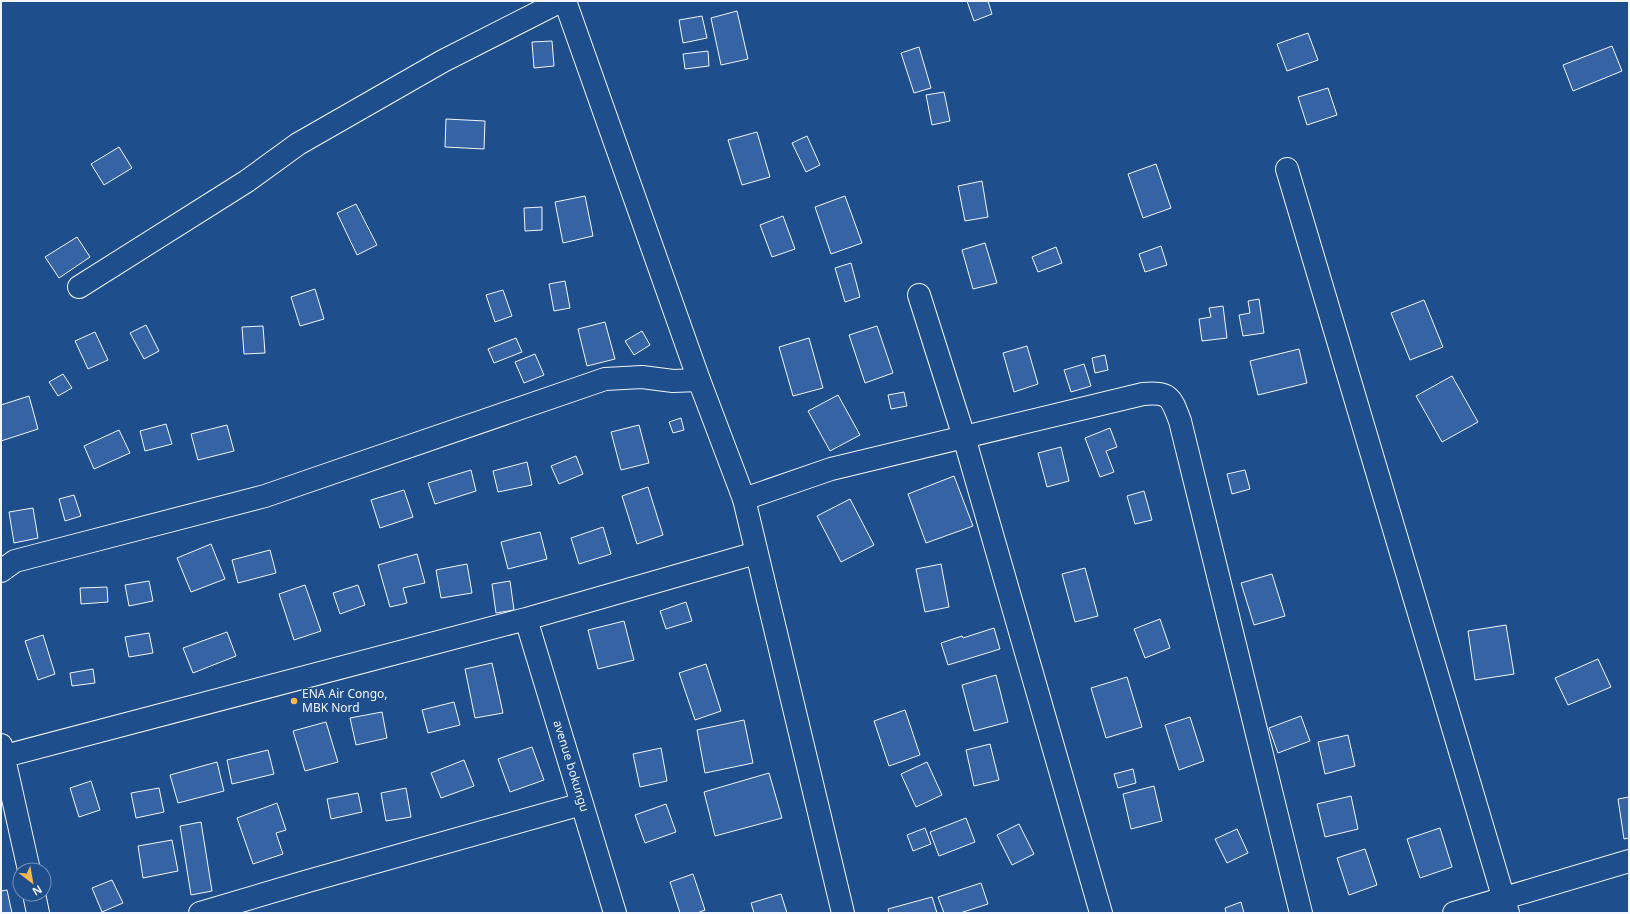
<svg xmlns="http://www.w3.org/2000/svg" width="1630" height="914" viewBox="0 0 1630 914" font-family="'Noto Sans',sans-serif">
<rect width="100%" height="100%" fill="#1f4e8c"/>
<!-- building -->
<path fill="#3563a3" stroke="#f2f6ff" d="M 967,1 L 988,1 L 992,14 L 974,21 Z
M 737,11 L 748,59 L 721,65 L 711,18 Z
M 702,16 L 707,38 L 683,43 L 679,20 Z
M 1308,33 L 1318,60 L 1287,71 L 1277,44 Z
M 552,41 L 554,66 L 534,68 L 532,42 Z
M 1612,46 L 1622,71 L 1573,91 L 1563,65 Z
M 919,47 L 931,88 L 914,93 L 901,53 Z
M 708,51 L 709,66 L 685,69 L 683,54 Z
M 1328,88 L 1337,115 L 1307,125 L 1298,97 Z
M 944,92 L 950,121 L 932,125 L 926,95 Z
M 446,119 L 485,121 L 484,149 L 445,147 Z
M 757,132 L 770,177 L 742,185 L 728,140 Z
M 807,136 L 820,165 L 806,172 L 792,143 Z
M 119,147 L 132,168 L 104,185 L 91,164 Z
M 1156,164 L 1171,208 L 1143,218 L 1128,174 Z
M 982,181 L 988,217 L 965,221 L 958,186 Z
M 585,196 L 593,236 L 563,243 L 555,202 Z
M 845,196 L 862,243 L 831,254 L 815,207 Z
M 356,204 L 377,245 L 357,255 L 337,213 Z
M 542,207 L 542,230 L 525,231 L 524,208 Z
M 783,216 L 795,249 L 772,257 L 760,225 Z
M 77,237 L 90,257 L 59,278 L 45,257 Z
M 985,243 L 997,283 L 973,289 L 962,250 Z
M 1161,246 L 1167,265 L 1145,272 L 1139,254 Z
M 1056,247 L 1062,263 L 1038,272 L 1032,257 Z
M 851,263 L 860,297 L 845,302 L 835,268 Z
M 565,281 L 570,308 L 554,311 L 549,284 Z
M 315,289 L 324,319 L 300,326 L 291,297 Z
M 503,290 L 512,316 L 495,322 L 486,295 Z
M 1259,299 L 1264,333 L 1243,336 L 1239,315 L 1250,313 L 1248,301 Z
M 1424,300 L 1443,347 L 1410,360 L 1391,313 Z
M 1223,306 L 1227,338 L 1202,341 L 1199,319 L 1211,317 L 1209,308 Z
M 605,322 L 615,359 L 587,366 L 578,329 Z
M 146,325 L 159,351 L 144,359 L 130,333 Z
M 263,326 L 265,353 L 244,354 L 242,327 Z
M 877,326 L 893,373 L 865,383 L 849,335 Z
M 642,331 L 650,345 L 634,355 L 625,341 Z
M 95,332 L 108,360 L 88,369 L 75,341 Z
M 516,338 L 522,352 L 494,363 L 488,349 Z
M 809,338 L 823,388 L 793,396 L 779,347 Z
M 1027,346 L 1038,384 L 1014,392 L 1003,353 Z
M 1299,349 L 1307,383 L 1258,395 L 1250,361 Z
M 535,354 L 544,375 L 524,383 L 515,362 Z
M 1105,355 L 1108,370 L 1095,373 L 1092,358 Z
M 1084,364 L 1091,386 L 1071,392 L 1064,370 Z
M 63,374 L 72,388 L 58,396 L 49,382 Z
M 1452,376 L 1478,422 L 1442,442 L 1416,396 Z
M 904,392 L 907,406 L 891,409 L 888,395 Z
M 838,395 L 860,435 L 830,451 L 808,411 Z
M 29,396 L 38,429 L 1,441 L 1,405 Z
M 681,418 L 684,430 L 673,433 L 669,422 Z
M 166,424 L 172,444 L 145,451 L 140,431 Z
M 227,425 L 234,451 L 198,460 L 191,434 Z
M 639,425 L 649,463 L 621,470 L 611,432 Z
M 1110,428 L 1117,447 L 1106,451 L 1114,472 L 1100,477 L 1085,438 Z
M 119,430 L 130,453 L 94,469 L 84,446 Z
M 1061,447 L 1069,481 L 1047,487 L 1038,453 Z
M 576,456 L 583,474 L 559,484 L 551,466 Z
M 527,462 L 532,485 L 498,492 L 493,471 Z
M 471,470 L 476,491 L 435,504 L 428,483 Z
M 1245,470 L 1250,489 L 1232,494 L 1227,474 Z
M 954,476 L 973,526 L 926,543 L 908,494 Z
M 648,487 L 663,535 L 637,544 L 622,496 Z
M 404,490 L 413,517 L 380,528 L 371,500 Z
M 1144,491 L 1152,520 L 1135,524 L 1127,496 Z
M 74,495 L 81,516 L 65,521 L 59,499 Z
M 850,499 L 874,545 L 841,562 L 817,516 Z
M 33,508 L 38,538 L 14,543 L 9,512 Z
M 603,527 L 611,554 L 579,564 L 571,538 Z
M 540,532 L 547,559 L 508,569 L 501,542 Z
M 211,544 L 225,579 L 191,592 L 177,558 Z
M 270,550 L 276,573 L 238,583 L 232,560 Z
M 417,554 L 425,583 L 403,588 L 407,603 L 390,607 L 378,565 Z
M 467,564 L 472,593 L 441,598 L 436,570 Z
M 941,564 L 949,607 L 925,612 L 916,569 Z
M 1085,568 L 1098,616 L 1075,622 L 1062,574 Z
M 1272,574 L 1285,616 L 1254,625 L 1241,583 Z
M 149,581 L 153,601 L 129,606 L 125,585 Z
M 510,581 L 514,610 L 496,613 L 492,584 Z
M 305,585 L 321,631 L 294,640 L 279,594 Z
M 358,585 L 365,605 L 340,614 L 333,593 Z
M 107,587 L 108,602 L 81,604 L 80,588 Z
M 686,602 L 692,621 L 666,629 L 660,611 Z
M 1160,619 L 1170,648 L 1145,658 L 1134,629 Z
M 624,621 L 634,660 L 598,669 L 588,630 Z
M 1506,625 L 1514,674 L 1475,680 L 1468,631 Z
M 994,628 L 1000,649 L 948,665 L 941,643 L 962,636 L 963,638 Z
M 227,632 L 236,656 L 193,673 L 183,648 Z
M 149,633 L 153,653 L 129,657 L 125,637 Z
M 43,635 L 55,674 L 38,680 L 25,641 Z
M 1598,659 L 1611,687 L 1568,705 L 1555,678 Z
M 492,663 L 503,713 L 475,718 L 465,669 Z
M 706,664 L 721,711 L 695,720 L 679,673 Z
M 93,669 L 95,683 L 72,686 L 70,673 Z
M 996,675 L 1008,722 L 974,731 L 962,685 Z
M 1127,677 L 1142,727 L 1106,738 L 1091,688 Z
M 454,702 L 460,725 L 428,733 L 422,710 Z
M 905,710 L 920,755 L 889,766 L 874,721 Z
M 382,712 L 387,738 L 356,745 L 350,718 Z
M 1301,716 L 1310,741 L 1278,753 L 1269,728 Z
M 1190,717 L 1204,761 L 1179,770 L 1165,725 Z
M 744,720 L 753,763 L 705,773 L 697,730 Z
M 326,722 L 338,762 L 305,771 L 293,731 Z
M 1348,735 L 1355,766 L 1325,774 L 1318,742 Z
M 990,744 L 999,780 L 974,786 L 966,750 Z
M 532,747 L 544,780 L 510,792 L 498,759 Z
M 661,748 L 667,781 L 640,787 L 633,754 Z
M 268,750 L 274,774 L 232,784 L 227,760 Z
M 464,760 L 474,786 L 441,798 L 431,773 Z
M 217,762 L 224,791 L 178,803 L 170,775 Z
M 927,762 L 942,795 L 916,807 L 901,774 Z
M 1133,769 L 1136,783 L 1118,788 L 1114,774 Z
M 769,773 L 782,818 L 715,836 L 704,792 Z
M 91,781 L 100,810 L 79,817 L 70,788 Z
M 1154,786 L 1162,821 L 1131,829 L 1123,794 Z
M 159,788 L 164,812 L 136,818 L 131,793 Z
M 406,788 L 411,817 L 386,821 L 381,793 Z
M 358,793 L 362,812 L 331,819 L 327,799 Z
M 1351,796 L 1358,829 L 1325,837 L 1317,804 Z
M 1629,797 L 1629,838 L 1624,839 L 1618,799 Z
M 277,803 L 286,830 L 276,833 L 283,854 L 253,864 L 237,818 Z
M 666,804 L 676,832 L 645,843 L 635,815 Z
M 966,818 L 975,842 L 939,856 L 930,832 Z
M 201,822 L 212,891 L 191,895 L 180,826 Z
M 1019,824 L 1034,854 L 1012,865 L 997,835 Z
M 925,828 L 931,844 L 913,851 L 907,835 Z
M 1440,828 L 1452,867 L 1420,878 L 1407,839 Z
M 1237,829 L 1248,853 L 1227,863 L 1215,839 Z
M 172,840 L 178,871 L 143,878 L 138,846 Z
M 1365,849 L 1377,885 L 1349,895 L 1337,858 Z
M 693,874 L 705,910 L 697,913 L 680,913 L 670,882 Z
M 112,880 L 123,903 L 102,912 L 92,888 Z
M 981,883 L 988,904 L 960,913 L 944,913 L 938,897 Z
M 7,890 L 12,913 L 1,913 L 1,891 Z
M 781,894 L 787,913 L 754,913 L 751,903 Z
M 932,897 L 937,913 L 889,913 L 888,909 Z
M 1241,902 L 1244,913 L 1226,913 L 1225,908 Z"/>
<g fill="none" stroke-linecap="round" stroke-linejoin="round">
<defs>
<path id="minor" d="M 1287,169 L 1508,913
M 79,287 L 247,181 L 298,144 L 443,61 L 561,1
M 919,295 L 964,437 L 1101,913
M 744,499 L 831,469 L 1143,394 C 1170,392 1171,397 1180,421 L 1301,913
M 1,571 L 15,561 L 265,496 L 605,379 L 642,377 L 673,381 L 699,380
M 526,619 L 615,913
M 1,745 L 29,870
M 1,757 L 526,619 L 756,553
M 34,894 L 38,913
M 200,913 L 308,881 L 582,804
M 1454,913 L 1629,861"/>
<path id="tertiary" d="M 565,1 L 699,380 L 744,499 L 843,913"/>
</defs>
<!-- minor casing -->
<use href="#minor" stroke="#f2f6ff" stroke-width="24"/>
<!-- tertiary casing -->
<use href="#tertiary" stroke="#f2f6ff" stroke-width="24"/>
<!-- minor -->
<use href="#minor" stroke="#1f4e8c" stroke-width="22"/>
<!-- tertiary -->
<use href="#tertiary" stroke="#1f4e8c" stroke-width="22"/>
</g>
<!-- markers -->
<circle fill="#ffb74d" stroke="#1f4e8c" stroke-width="1.5" cx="294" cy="701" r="4"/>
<g text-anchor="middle" stroke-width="3" stroke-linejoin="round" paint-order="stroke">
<!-- poi labels -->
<g font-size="12" fill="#f2f6ff" stroke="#1f4e8c" text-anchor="start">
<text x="302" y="698">ENA Air Congo,<tspan x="302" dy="14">MBK Nord</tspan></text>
</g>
<!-- street labels -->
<g font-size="12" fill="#f2f6ff" stroke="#1f4e8c">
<text transform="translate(571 766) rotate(73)" y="4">avenue bokungu</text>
</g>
</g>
<!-- border -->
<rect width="1630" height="914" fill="none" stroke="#f2f6ff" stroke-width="4"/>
<!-- north arrow -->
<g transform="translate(32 882) rotate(149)"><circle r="19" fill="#1f4e8c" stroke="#7391ba"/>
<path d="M0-3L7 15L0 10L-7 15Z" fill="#ffb74d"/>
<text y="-6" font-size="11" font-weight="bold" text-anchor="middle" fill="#f2f6ff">N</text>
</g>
</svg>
